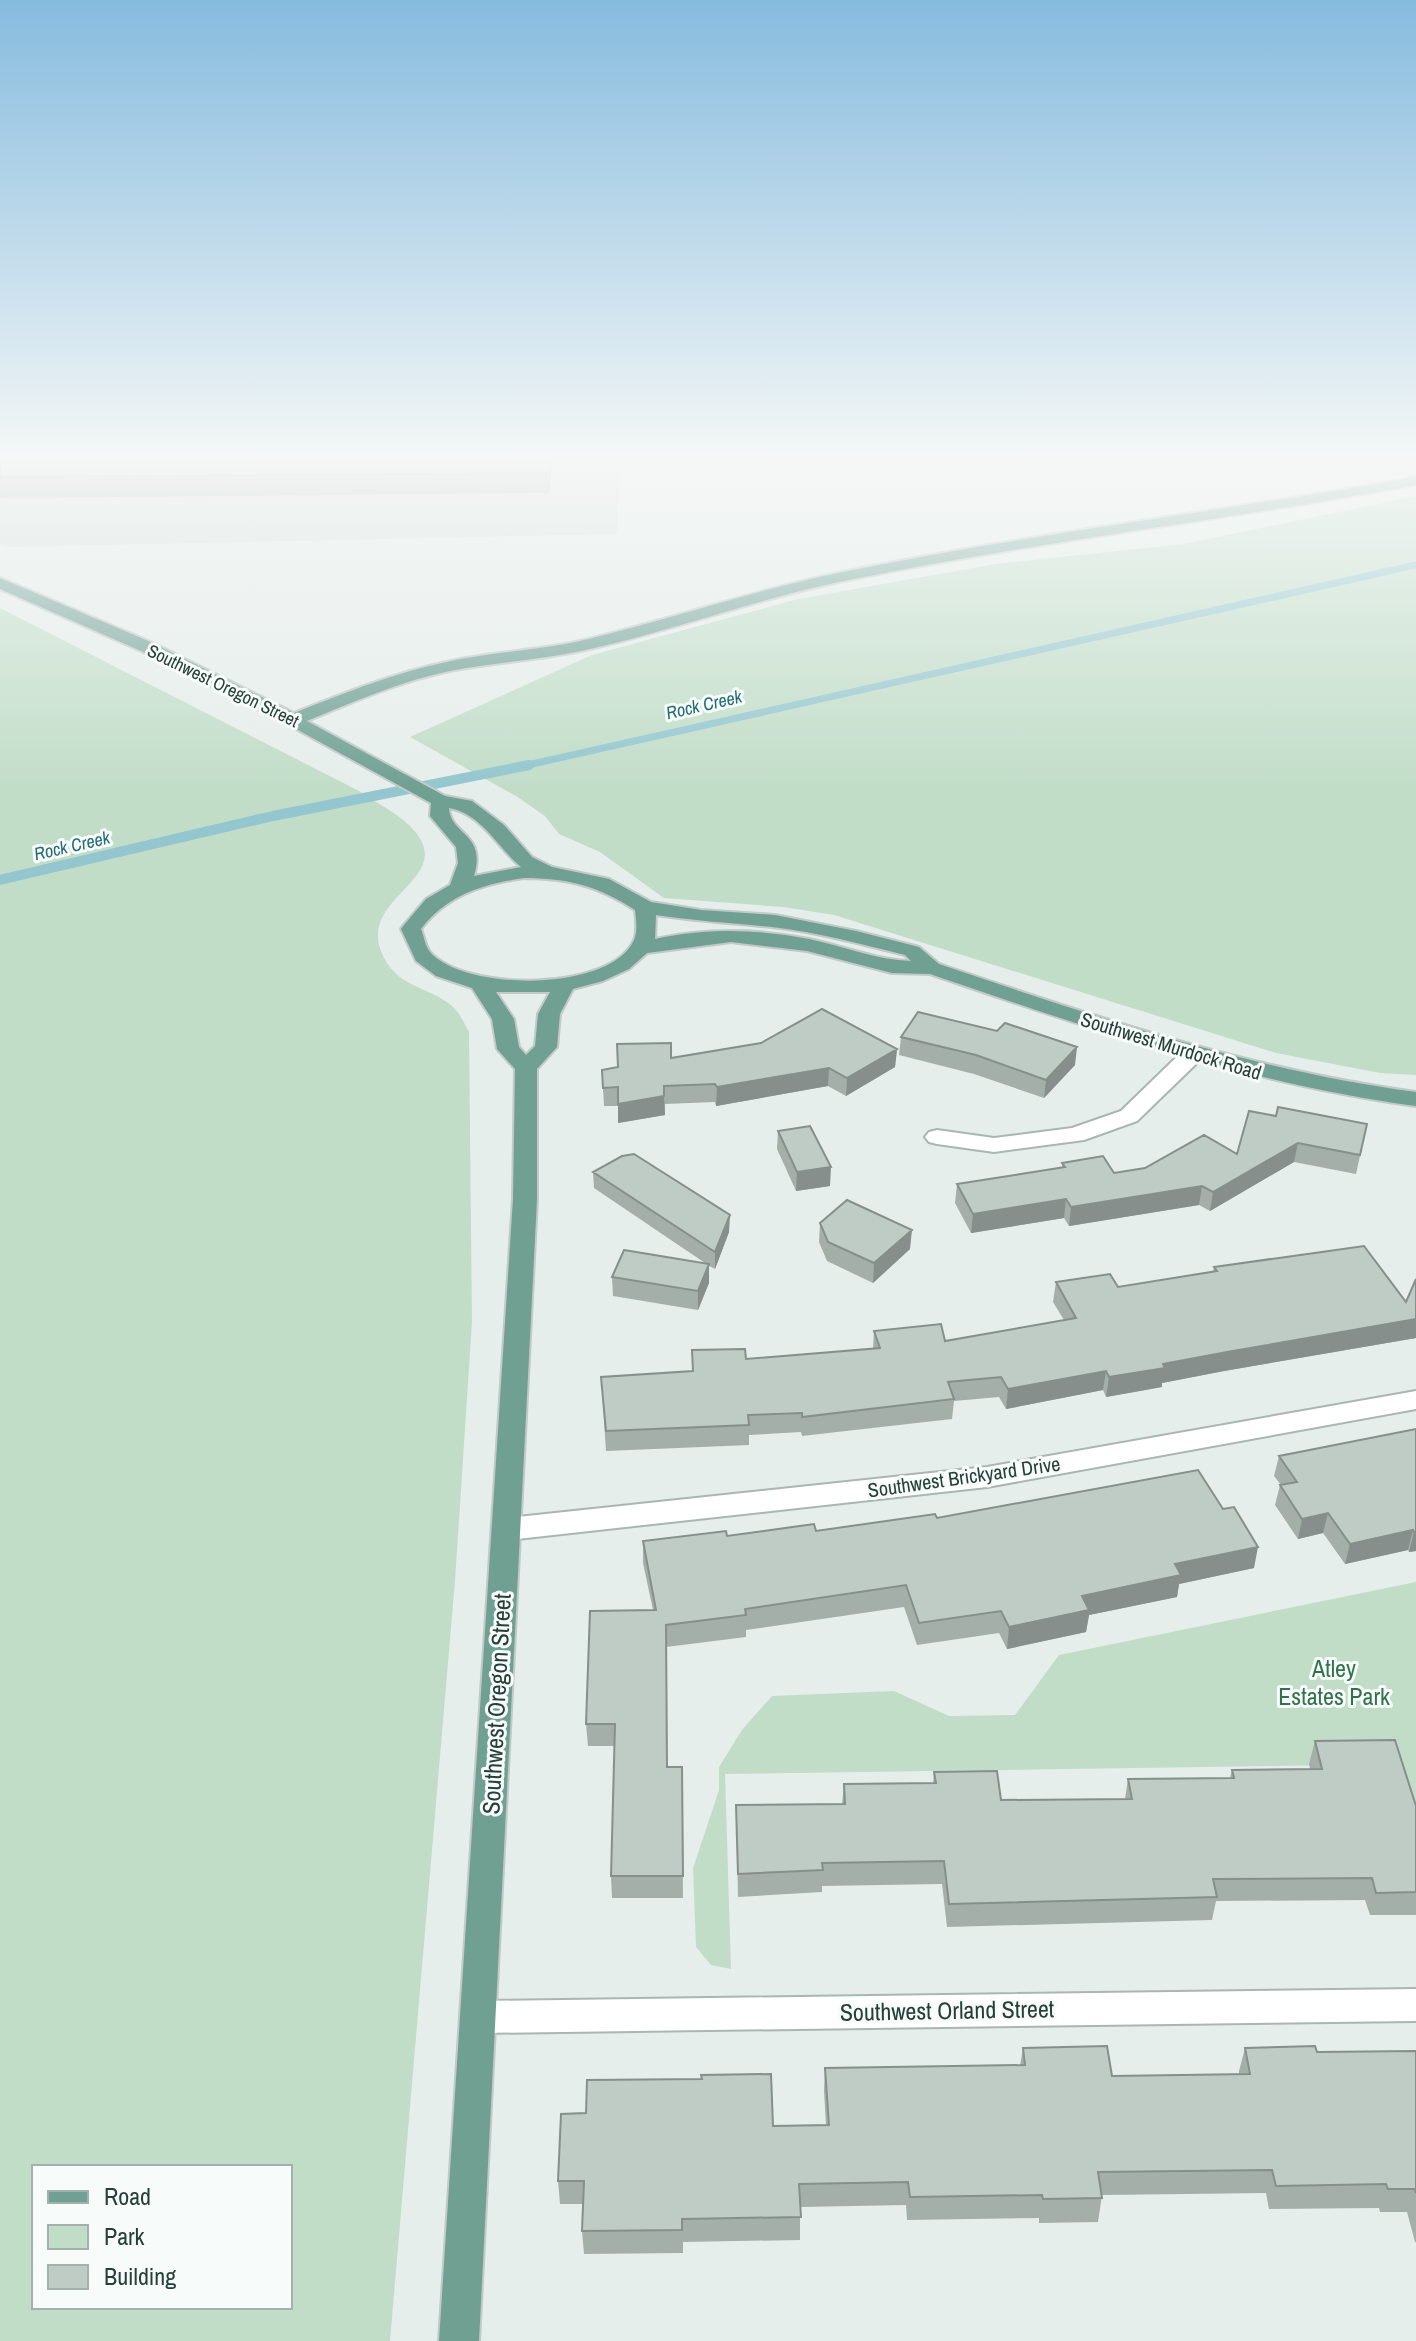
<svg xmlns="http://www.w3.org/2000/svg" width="1416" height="2341" viewBox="0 0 1416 2341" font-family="'Archivo Narrow',sans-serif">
<rect width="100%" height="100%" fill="#e6eeeb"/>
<!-- built -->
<path fill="#d5deda" d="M 0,461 L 1134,461 L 620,467 L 617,534 L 7,547 L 0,544 Z"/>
<!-- green -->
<path fill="#c1ddc8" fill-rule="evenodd" d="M 1416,496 L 1416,1075 L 1380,1073 L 1276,1053 L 834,915 L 783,907 L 664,898 L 600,852 L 559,834 L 545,816 L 516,796 L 410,737 L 592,655 L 798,599 L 996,564 L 1184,544 Z
M 0,608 L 359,791 C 375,802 396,812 410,826 C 462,878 359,895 381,951 C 395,988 427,985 452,1006 C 460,1013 464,1023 469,1032 L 472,1322 L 455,1581 L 390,2341 L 0,2341 ZM 34,2167 L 290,2167 L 290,2307 L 34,2307 Z
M 1416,1582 L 1416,1805 L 1402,1764 L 725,1774 L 731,1969 L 711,1965 L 696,1947 L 693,1868 L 719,1790 L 719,1767 L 742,1730 L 772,1696 L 894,1691 L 949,1716 L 1015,1715 L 1059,1655 Z"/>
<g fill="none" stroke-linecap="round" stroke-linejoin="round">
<!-- stream-far1 -->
<path stroke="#93c6ce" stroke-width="7" d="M 519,767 L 1416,565"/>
<!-- stream -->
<path stroke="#93c6ce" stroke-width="10" d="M 0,880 L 273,816 L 529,765"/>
<defs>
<path id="minor" d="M 1193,1047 L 1204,1054 L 1201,1059 L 1137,1121 L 1084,1140 L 994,1152 L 937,1144 L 929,1142 L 925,1137 L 929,1132 L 937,1130 L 994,1138 L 1072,1128 L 1121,1111 L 1185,1049 Z
M 1416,1391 L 1416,1409 L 987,1487 L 508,1540 L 498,1536 L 494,1529 L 498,1522 L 508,1518 L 987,1467 Z
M 1416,1989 L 1416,2021 L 479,2033 L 466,2028 L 461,2017 L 466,2006 L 479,2001 Z"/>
<path id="major" d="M 1416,477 L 1416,485 C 1226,520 1033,542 844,581 C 755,599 670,632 581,651 C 538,660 493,663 450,671 C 401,681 353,702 307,721 L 445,796 L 472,801 L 504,825 L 532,857 L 552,867 L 609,879 L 651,902 L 701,910 L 775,915 L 856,931 L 919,947 L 939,964 C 1096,1017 1251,1070 1416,1092 L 1416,1106 C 1248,1083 1090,1029 930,974 L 892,973 L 807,951 L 731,942 L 647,953 L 629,969 L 603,981 L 573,989 L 560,1014 L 557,1047 L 537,1069 L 537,1199 L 479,2341 L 439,2341 L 513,1199 L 515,1069 L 497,1049 L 492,1019 L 472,988 L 436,976 L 416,961 L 401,929 L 404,925 L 426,899 L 450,885 L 458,863 L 456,847 L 430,816 L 431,803 L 287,724 L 141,651 L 0,589 L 0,578 L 153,643 L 294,713 C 342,694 391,674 442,663 C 487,652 535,651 580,641 C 668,620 754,590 843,572 C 1033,533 1226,511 1416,477 ZM 449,808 C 481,813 498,848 521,867 L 474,876 C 487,833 450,835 449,808 ZM 524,878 C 567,878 599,886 635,910 C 636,919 638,931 634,940 C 611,992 465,992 430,952 C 425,946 424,936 421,929 C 447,895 483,884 524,878 ZM 656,915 C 695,921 733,923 772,927 C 817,932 861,944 905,955 L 911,961 C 876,960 843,946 809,939 C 758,929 706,928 655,939 ZM 496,992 L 550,992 L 538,1014 L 535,1046 L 526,1055 L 519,1047 L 514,1019 Z"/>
</defs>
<!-- minor casing -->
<use href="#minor" stroke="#a9b6b2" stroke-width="4"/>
<!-- major casing -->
<use href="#major" stroke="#c2c9c7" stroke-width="4"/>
<!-- minor -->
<use href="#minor" fill="#fff" fill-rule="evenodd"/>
<!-- major -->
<use href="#major" fill="#6fa092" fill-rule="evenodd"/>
</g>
<!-- wall -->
<path fill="#a4afaa" d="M 0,461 L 552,461 L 549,493 L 0,498 Z
M 997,1031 L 1075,1065 L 1044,1098 L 974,1074 L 899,1055 L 901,1037 Z
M 897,1049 L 895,1067 L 846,1096 L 828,1086 L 716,1106 L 715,1102 L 665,1104 L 665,1115 L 618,1123 L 618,1106 L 604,1106 L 602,1070 L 671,1058 Z
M 1276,1116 L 1367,1124 L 1356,1174 L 1294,1162 L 1210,1211 L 1199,1205 L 1069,1226 L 1064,1218 L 971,1233 L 955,1203 L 957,1184 L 1062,1168 L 1062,1163 L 1114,1173 L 1237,1154 Z
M 778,1131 L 830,1186 L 796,1191 L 777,1149 Z
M 593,1172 L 729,1232 L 715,1269 L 709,1266 L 709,1283 L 698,1310 L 613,1296 L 612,1277 L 705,1263 L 594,1188 Z
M 820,1223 L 910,1249 L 873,1283 L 827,1261 L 819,1242 Z
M 1214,1267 L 1416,1338 L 1224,1371 L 1162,1383 L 1162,1387 L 1106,1397 L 1103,1390 L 1006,1409 L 999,1397 L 954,1401 L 952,1419 L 802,1436 L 801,1432 L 749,1435 L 749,1445 L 606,1451 L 601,1377 L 692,1371 L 692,1350 L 746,1359 L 873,1349 L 874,1331 L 945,1341 L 1064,1320 L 1053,1302 L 1056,1282 L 1118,1287 L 1213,1272 Z
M 1416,1429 L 1416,1551 L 1409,1552 L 1408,1550 L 1345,1564 L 1323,1533 L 1298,1539 L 1275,1505 L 1280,1485 L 1281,1485 L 1274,1476 L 1279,1456 Z
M 937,1518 L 1254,1568 L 1179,1584 L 1177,1597 L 1089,1615 L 1086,1632 L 1007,1649 L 999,1633 L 917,1645 L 904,1607 L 746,1630 L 746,1637 L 666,1647 L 667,1767 L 682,1767 L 683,1898 L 612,1898 L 611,1876 L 615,1746 L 588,1746 L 586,1724 L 653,1610 L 643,1563 L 643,1541 L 816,1531 Z
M 1315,1741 L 1416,1806 L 1416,1915 L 1370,1915 L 1365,1900 L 1216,1901 L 1212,1920 L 947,1927 L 942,1884 L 822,1886 L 822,1892 L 738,1897 L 736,1805 L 842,1804 L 844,1784 L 933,1783 L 934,1772 L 1001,1800 L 1125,1799 L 1128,1779 L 1230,1778 L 1232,1770 L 1310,1769 L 1309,1764 Z
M 1023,2048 L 1112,2076 L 1239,2074 L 1239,2071 L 1245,2048 L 1317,2052 L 1416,2051 L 1416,2242 L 1415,2242 L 1407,2212 L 1380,2212 L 1379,2208 L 1269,2209 L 1266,2193 L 1102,2195 L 1098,2222 L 1039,2223 L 1039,2218 L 907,2220 L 906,2205 L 800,2207 L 800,2240 L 683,2242 L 683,2253 L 584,2254 L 582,2231 L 583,2204 L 560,2204 L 558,2181 L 773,2126 L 826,2125 L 824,2091 L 825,2068 L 1020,2066 Z"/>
<!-- shaded-wall -->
<path fill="#868f8b" d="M 550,461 L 552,461 L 549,493 L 549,473 Z
M 1077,1047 L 1075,1065 L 1044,1098 L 1046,1080 Z
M 897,1049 L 895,1067 L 846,1096 L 847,1078 Z
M 829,1068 L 828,1086 L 716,1106 L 717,1087 Z
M 664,1096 L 665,1115 L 618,1123 L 618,1104 Z
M 1298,1143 L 1294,1162 L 1210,1211 L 1213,1192 Z
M 831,1167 L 830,1186 L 796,1191 L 797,1172 Z
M 1202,1186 L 1199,1205 L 1069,1226 L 1071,1207 Z
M 1066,1199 L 1064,1218 L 971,1233 L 973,1214 Z
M 730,1215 L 729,1232 L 715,1269 L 715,1252 Z
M 912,1230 L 910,1249 L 873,1283 L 874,1263 Z
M 709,1264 L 709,1283 L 698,1310 L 698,1291 Z
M 1416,1319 L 1416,1338 L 1224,1371 L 1162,1383 L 1162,1387 L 1106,1397 L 1109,1377 L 1163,1364 L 1227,1352 Z
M 1106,1371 L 1103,1390 L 1006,1409 L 1008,1389 Z
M 1328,1513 L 1323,1533 L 1298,1539 L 1302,1519 Z
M 1413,1530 L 1408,1550 L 1345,1564 L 1350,1544 Z
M 1414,1532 L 1416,1532 L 1416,1551 L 1409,1552 Z
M 1258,1547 L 1254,1568 L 1179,1584 L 1177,1597 L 1089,1615 L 1086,1632 L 1007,1649 L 1009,1627 L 1082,1596 L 1175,1564 Z"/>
<!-- building -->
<path fill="#bfccc6" stroke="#868f8b" stroke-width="2" d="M 0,461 L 550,461 L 549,473 L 0,477 Z
M 822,1009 L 897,1049 L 847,1078 L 829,1068 L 717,1087 L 715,1084 L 664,1086 L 664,1096 L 618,1104 L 618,1087 L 603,1088 L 602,1070 L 618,1067 L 617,1044 L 671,1043 L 671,1058 L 761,1043 Z
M 918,1012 L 997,1031 L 1005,1023 L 1077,1047 L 1046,1080 L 976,1055 L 901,1037 Z
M 1278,1107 L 1367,1124 L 1360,1155 L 1298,1143 L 1213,1192 L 1202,1186 L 1071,1207 L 1066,1199 L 973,1214 L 957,1184 L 1065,1167 L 1062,1163 L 1103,1156 L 1114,1173 L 1145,1168 L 1204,1135 L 1237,1154 L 1249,1111 L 1276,1116 Z
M 810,1126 L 831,1167 L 797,1172 L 778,1131 Z
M 634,1154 L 730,1215 L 715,1252 L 593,1172 L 622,1156 Z
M 847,1200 L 912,1230 L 874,1263 L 828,1242 L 820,1223 Z
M 1364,1246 L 1406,1302 L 1416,1279 L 1416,1319 L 1227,1352 L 1163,1364 L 1165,1368 L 1109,1377 L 1106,1371 L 1008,1389 L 1001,1377 L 948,1382 L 954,1399 L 802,1417 L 802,1413 L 748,1415 L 749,1425 L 606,1431 L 601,1377 L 693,1371 L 692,1350 L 745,1349 L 746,1359 L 880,1348 L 874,1331 L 941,1324 L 945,1341 L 1076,1318 L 1056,1282 L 1110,1274 L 1118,1287 L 1217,1271 L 1214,1267 Z
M 624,1250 L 709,1264 L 698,1291 L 612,1277 Z
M 1416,1429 L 1416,1532 L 1414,1532 L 1413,1530 L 1350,1544 L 1328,1513 L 1302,1519 L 1280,1485 L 1297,1482 L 1279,1456 Z
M 1198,1470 L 1223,1509 L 1234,1507 L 1258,1547 L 1175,1564 L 1181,1575 L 1082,1596 L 1089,1610 L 1009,1627 L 1001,1611 L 919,1623 L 906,1585 L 745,1609 L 746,1615 L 666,1625 L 667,1767 L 682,1767 L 683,1876 L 611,1876 L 615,1724 L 586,1724 L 590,1611 L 656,1610 L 643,1541 L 726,1531 L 727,1536 L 814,1524 L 816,1531 L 935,1514 L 937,1518 Z
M 1395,1740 L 1416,1806 L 1416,1892 L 1376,1893 L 1372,1878 L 1213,1879 L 1217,1897 L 949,1904 L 944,1861 L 822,1863 L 823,1870 L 738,1874 L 736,1805 L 845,1804 L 844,1784 L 936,1783 L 934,1772 L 997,1771 L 1001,1800 L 1132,1799 L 1128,1779 L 1234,1778 L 1232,1770 L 1322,1769 L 1315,1741 Z
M 1107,2046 L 1112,2076 L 1250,2074 L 1245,2048 L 1315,2046 L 1317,2052 L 1416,2051 L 1416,2193 L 1415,2189 L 1388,2189 L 1386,2184 L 1276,2186 L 1272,2170 L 1098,2172 L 1102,2198 L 1043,2199 L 1042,2195 L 910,2197 L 908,2182 L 799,2184 L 801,2217 L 682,2219 L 682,2230 L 582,2231 L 584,2181 L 558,2181 L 561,2114 L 586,2113 L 587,2080 L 702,2079 L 701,2075 L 771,2074 L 773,2126 L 829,2125 L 825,2068 L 1025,2065 L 1023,2048 Z"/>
<!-- sky -->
<linearGradient id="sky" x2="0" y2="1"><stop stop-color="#86bbde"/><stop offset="0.58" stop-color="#f4f7f6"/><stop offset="1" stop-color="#f4f7f6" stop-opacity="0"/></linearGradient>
<rect width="1416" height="789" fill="url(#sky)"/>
<g text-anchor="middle" stroke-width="6" stroke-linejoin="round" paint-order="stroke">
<!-- far-street labels -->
<g font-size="18" fill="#263f38" stroke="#f7fbf9">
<text transform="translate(223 686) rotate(26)" y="6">Southwest Oregon Street</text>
</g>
<!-- far-water labels -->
<g font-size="18" font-style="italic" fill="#246b78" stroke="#f7fbf9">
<text transform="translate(704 705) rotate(-13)" y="6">Rock Creek</text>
<text transform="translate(72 846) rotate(-13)" y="6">Rock Creek</text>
</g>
<!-- street labels -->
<g font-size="20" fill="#263f38" stroke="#f7fbf9">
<text transform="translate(1171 1046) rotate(17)" y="7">Southwest Murdock Road</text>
<text transform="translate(964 1477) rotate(-8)" y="7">Southwest Brickyard Drive</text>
</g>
<!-- near-park labels -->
<g font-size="24" fill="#33734b" stroke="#f7fbf9">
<text x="1334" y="1677">Atley<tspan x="1334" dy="28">Estates Park</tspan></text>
</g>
<!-- near-street labels -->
<g font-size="24" fill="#263f38" stroke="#f7fbf9">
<text transform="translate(497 1704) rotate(-87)" y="8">Southwest Oregon Street</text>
<text transform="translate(947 2011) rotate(-1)" y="8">Southwest Orland Street</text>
</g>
</g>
<!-- legend -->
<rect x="32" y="2165" width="260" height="144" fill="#f7fbf9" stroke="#a3b0ac" stroke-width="2"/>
<rect x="48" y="2191" width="40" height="12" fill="#6fa092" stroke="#a3b0ac" stroke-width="2"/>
<text x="104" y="2205" font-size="24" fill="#263f38">Road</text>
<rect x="48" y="2225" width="40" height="24" fill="#c1ddc8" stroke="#a3b0ac" stroke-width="2"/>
<text x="104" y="2245" font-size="24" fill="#263f38">Park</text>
<rect x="48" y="2265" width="40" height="24" fill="#bfccc6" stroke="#a3b0ac" stroke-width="2"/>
<text x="104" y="2285" font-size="24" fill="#263f38">Building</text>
</svg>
